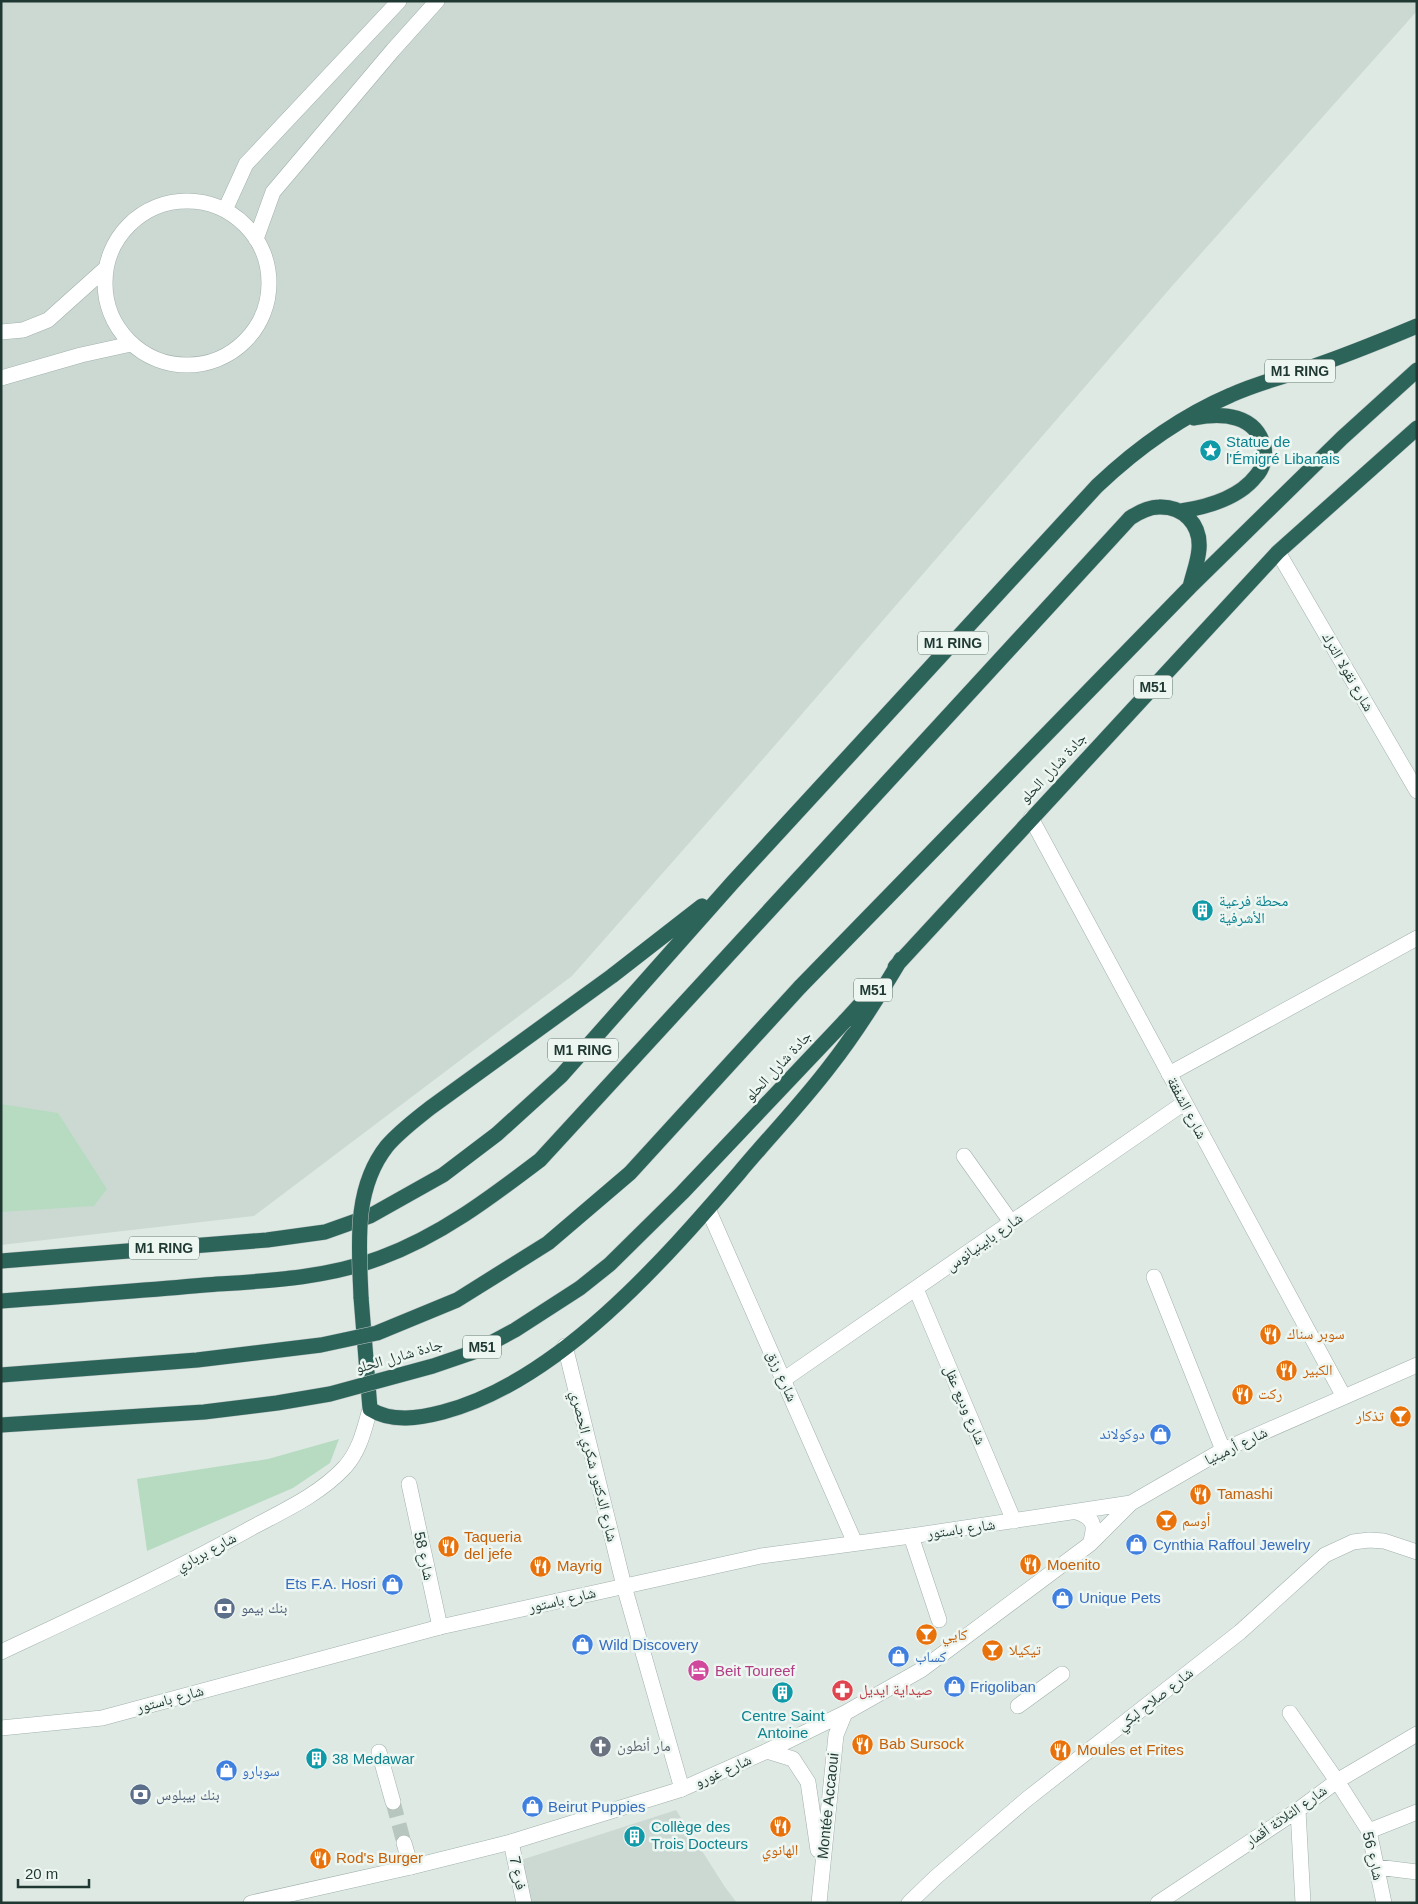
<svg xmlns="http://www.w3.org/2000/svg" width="1418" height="1904" viewBox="0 0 1418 1904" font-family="Helvetica,'Noto Naskh Arabic',sans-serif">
<rect width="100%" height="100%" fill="#dee9e4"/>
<!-- built -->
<path fill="#ccd9d3" d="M 1,1 L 1417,1 L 1417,11 L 1173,285 L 750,774 L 572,976 L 254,1216 L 1,1245 Z
M 676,1810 L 725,1887 L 737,1903 L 531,1903 L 521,1860 Z"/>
<!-- green -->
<path fill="#b6dbc1" d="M 1,1104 L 58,1113 L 107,1189 L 94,1206 L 1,1212 Z
M 339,1439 L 330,1463 L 293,1488 L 147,1551 L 137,1479 L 268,1459 Z"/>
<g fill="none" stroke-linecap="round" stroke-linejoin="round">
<!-- pedestrian-tunnel -->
<path stroke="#b8c6c0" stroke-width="15" stroke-dasharray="15 8" stroke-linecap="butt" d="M 393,1802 L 404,1843"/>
<defs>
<path id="pedestrian" d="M 911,1536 L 939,1620
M 1018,1706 L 1062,1674
M 1290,1713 L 1337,1781
M 379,1752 L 393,1802
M 1369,1831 L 1417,1812
M 404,1843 L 411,1867"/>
<path id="minor" d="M105 283a82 82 0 1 1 164 0a82 82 0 1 1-164 0Z
M 225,210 L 246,164 L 399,1
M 256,239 L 273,192 L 393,50 L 437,1
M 1,332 L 23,330 L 48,320 L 106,268
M 1,378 L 81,355 L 131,344
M 1169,1074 L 1417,938
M 964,1156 L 1011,1222
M 708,1209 L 855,1543
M 1154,1277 L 1223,1450
M 916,1289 L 1014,1521
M 565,1346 L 624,1586 L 682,1789
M 783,1380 L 1184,1103
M 409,1484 L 440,1627
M 1337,1781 L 1369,1831 L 1384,1903
M 1298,1810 L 1303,1903
M 511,1842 L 524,1903
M 1377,1867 L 1417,1872
M 1158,1903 L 1298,1810 L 1337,1781 L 1417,1734"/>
<path id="tertiary" d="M 1278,552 L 1417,791
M 1031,818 L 1344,1397
M 1077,1512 C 1096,1518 1095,1528 1090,1544
M 1,1652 C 86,1612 171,1573 253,1527 C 285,1510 320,1494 345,1467 C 360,1450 364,1430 370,1409
M 1,1728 L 102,1718 L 440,1627 L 761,1556 L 911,1536 L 1131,1503
M 767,1751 L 793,1759 L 808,1782 L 818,1850
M 251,1903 L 411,1867 L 511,1842 L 682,1789 L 767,1751 L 845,1713 L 921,1670 L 1090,1544 L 1131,1503 L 1223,1450 L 1417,1365
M 819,1903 L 836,1735 L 845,1713
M 909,1903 L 936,1877 L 1027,1799 L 1240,1632 L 1325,1555 L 1353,1542 L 1369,1540 L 1384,1541 L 1417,1552"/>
<path id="motorway" d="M 1181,511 C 1207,507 1239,498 1256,476 C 1263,469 1266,457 1264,447 C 1256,415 1223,412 1194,418
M 895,967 L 1278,552 L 1417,428
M 612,976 L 702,906
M 800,987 L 1190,587 L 1342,438 L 1417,370
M 845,1021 L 876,987
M 1,1261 L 267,1240 L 325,1232 L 370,1216 L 443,1175 L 497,1134 L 561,1076 L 733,882 L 1097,486 C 1136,449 1182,416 1231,395 C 1255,384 1279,378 1303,370 C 1342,357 1379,342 1417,326
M 361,1297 L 370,1409 C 392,1423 420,1418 443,1412 C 558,1382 664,1260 739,1173 C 769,1137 802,1103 830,1066 C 856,1033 879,996 901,959
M 1,1301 C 69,1296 137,1291 205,1285 C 263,1281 324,1279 380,1258 C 440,1236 490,1198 540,1160 L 1130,518 C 1139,512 1148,507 1159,507 C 1183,506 1201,524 1199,549 C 1198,562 1193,574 1190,587"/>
</defs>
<!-- pedestrian casing -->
<use href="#pedestrian" stroke="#a1b1ab" stroke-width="16"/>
<!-- minor casing -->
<use href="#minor" stroke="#a1b1ab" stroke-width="16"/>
<!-- tertiary casing -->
<use href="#tertiary" stroke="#a1b1ab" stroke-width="16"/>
<!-- motorway casing -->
<use href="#motorway" stroke="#bcc4c2" stroke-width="16"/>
<!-- pedestrian -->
<use href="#pedestrian" stroke="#fff" stroke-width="15"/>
<!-- minor -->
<use href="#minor" stroke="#fff" stroke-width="15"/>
<!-- tertiary -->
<use href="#tertiary" stroke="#fff" stroke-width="15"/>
<!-- motorway -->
<use href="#motorway" stroke="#2c645a" stroke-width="15"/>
<defs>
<path id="motorway-bridge" d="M 361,1297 C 359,1245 353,1189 387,1146 C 400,1131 415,1120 430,1108 L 612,976
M 1,1375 L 197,1360 L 321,1345 L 377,1333 L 457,1300 L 548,1243 L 630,1173 L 800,987
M 1,1425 L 204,1412 L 277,1403 L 330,1394 L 433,1366 L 474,1352 L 515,1330 L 580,1288 L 610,1264 L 682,1193 L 845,1021"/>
</defs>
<!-- motorway-bridge casing -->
<use href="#motorway-bridge" stroke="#bcc4c2" stroke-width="16" stroke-linecap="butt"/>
<!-- motorway-bridge -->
<use href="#motorway-bridge" stroke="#2c645a" stroke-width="15"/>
</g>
<!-- icons -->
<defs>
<symbol id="sight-disc" viewBox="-11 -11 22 22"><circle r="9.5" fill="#0f9aa8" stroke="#eef6f2"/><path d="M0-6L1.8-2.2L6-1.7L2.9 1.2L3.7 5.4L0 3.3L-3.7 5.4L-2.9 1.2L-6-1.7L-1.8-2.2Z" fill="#fff"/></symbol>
<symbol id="building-disc" viewBox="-11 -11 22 22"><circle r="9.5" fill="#0f9aa8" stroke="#eef6f2"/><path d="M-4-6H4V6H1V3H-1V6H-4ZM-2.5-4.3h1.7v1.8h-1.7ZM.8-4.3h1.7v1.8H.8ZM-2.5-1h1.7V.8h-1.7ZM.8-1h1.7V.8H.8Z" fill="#fff"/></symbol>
<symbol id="restaurant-disc" viewBox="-11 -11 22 22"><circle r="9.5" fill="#e8710a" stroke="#eef6f2"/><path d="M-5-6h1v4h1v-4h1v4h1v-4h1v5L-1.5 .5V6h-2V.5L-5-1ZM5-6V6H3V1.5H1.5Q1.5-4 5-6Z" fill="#fff"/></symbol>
<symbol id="bar-disc" viewBox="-11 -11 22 22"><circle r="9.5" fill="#e8710a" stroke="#eef6f2"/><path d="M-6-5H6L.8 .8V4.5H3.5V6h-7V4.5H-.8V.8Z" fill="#fff"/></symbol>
<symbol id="shop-disc" viewBox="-11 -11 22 22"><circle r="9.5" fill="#3f7fe0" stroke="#eef6f2"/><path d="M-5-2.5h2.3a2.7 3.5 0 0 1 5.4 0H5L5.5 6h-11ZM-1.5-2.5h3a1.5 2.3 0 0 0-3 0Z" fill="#fff"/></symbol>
<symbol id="bank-disc" viewBox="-11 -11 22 22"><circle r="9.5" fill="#5c6f8a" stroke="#eef6f2"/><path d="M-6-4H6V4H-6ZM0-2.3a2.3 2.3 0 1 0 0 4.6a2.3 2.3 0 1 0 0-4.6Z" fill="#fff"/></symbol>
<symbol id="hotel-disc" viewBox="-11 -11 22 22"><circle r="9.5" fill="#d1479c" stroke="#eef6f2"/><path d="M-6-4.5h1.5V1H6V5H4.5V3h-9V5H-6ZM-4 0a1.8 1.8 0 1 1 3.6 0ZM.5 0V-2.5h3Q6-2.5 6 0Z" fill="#fff"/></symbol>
<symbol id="pharmacy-disc" viewBox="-11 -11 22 22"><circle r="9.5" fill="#e0444e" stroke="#eef6f2"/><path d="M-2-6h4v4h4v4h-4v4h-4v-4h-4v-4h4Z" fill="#fff"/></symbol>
<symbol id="church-disc" viewBox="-11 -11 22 22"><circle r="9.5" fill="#6b7280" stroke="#eef6f2"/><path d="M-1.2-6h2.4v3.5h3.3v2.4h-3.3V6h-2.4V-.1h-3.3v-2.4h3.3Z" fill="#fff"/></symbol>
</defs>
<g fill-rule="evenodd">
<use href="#sight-disc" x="1198" y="438" width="25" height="25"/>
<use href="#building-disc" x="1190" y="898" width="25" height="25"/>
<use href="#restaurant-disc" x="1258" y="1322" width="25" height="25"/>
<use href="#restaurant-disc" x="1274" y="1358" width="25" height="25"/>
<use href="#restaurant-disc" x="1230" y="1382" width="25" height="25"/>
<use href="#bar-disc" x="1388" y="1404" width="25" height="25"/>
<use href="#shop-disc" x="1148" y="1422" width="25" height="25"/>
<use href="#restaurant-disc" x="1188" y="1482" width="25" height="25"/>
<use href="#bar-disc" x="1154" y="1508" width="25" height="25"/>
<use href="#shop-disc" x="1124" y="1532" width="25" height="25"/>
<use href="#restaurant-disc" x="436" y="1534" width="25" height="25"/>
<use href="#restaurant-disc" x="1018" y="1552" width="25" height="25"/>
<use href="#restaurant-disc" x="528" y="1554" width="25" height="25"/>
<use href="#shop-disc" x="380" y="1572" width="25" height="25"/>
<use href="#shop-disc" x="1050" y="1586" width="25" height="25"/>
<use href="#bank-disc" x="212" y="1596" width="25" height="25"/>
<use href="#bar-disc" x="914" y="1622" width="25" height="25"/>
<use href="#shop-disc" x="570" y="1632" width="25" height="25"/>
<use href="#bar-disc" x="980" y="1638" width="25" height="25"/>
<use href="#shop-disc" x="886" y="1644" width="25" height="25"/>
<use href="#hotel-disc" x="686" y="1658" width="25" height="25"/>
<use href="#shop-disc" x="942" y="1674" width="25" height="25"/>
<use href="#pharmacy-disc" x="830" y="1678" width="25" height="25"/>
<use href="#building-disc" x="770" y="1680" width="25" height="25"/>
<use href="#restaurant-disc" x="850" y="1732" width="25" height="25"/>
<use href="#church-disc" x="588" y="1734" width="25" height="25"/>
<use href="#restaurant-disc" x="1048" y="1738" width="25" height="25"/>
<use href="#building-disc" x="304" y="1746" width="25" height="25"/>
<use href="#shop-disc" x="214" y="1758" width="25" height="25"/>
<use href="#bank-disc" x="128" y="1782" width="25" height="25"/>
<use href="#shop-disc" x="520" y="1794" width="25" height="25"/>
<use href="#restaurant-disc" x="768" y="1814" width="25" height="25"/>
<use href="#building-disc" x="622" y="1824" width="25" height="25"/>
<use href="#restaurant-disc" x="308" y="1846" width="25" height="25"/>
</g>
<g text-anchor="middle" stroke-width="5" stroke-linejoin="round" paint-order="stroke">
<!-- shield labels -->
<g fill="#eef6f2" stroke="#5d726c" stroke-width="1">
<rect x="1265" y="359.5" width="70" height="23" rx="4"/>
<rect x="918" y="631.5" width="70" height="23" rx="4"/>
<rect x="1134" y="675.5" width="38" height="23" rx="4"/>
<rect x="854" y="978.5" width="38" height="23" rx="4"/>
<rect x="548" y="1038.5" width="70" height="23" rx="4"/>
<rect x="129" y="1236.5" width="70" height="23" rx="4"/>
<rect x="463" y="1335.5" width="38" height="23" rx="4"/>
</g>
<g font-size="14" font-weight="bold" fill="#1f3932">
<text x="1300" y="376">M1 RING</text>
<text x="953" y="648">M1 RING</text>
<text x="1153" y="692">M51</text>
<text x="873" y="995">M51</text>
<text x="583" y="1055">M1 RING</text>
<text x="164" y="1253">M1 RING</text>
<text x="482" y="1352">M51</text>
</g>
<!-- culture labels -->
<g font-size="15" fill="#0d838f" stroke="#eef6f2" text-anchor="start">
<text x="1226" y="447">Statue de<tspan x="1226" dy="17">l'Émigré Libanais</tspan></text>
<text x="1219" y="906">محطة فرعية<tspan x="1219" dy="17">الأشرفية</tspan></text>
<text x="783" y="1721" text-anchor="middle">Centre Saint<tspan x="783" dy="17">Antoine</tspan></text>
<text x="332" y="1764">38 Medawar</text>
<text x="651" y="1832">Collège des<tspan x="651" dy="17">Trois Docteurs</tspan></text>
</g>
<!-- street labels -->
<g font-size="15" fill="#1f3932" stroke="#eef6f2">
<text transform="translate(1348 672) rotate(60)" y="5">شارع نقولا الترك</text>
<text transform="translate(1053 768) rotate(-47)" y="5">جادة شارل الحلو</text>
<text transform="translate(778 1066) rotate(-47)" y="5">جادة شارل الحلو</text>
<text transform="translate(1187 1108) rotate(62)" y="5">شارع الشفقة</text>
<text transform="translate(984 1242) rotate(-35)" y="5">شارع بابينيانوس</text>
<text transform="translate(399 1356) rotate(-16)" y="5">جادة شارل الحلو</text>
<text transform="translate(782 1376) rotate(66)" y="5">شارع رزق</text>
<text transform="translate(965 1405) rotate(67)" y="5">شارع وديع عقل</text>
<text transform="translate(1236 1446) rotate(-26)" y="5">شارع أرمينيا</text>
<text transform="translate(594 1466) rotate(76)" y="5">شارع الدكتور شكري الحصري</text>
<text transform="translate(961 1529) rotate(-8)" y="5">شارع باستور</text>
<text transform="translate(206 1552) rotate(-28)" y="5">شارع برباري</text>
<text transform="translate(424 1556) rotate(78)" y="5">شارع 58</text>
<text transform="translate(562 1600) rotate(-13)" y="5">شارع باستور</text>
<text transform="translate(170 1699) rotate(-15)" y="5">شارع باستور</text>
<text transform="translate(1155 1699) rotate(-38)" y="5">شارع صلاح لبكي</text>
<text transform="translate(723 1771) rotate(-24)" y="5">شارع غورو</text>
<text transform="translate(828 1806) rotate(-84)" y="5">Montée Accaoui</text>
<text transform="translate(1286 1816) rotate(-35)" y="5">شارع الثلاثة أقمار</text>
<text transform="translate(1373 1856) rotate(77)" y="5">شارع 56</text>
<text transform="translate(518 1873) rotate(78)" y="5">فرع 7</text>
</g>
<!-- food labels -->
<g font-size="15" fill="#c56008" stroke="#eef6f2" text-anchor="start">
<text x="1287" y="1339">سوبر سناك</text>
<text x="1303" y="1375">الكبير</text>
<text x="1258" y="1399">ركت</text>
<text x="1384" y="1421" text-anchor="end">تذكار</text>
<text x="1217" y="1499">Tamashi</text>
<text x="1182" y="1526">أوسم</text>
<text x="464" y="1542">Taqueria<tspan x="464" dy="17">del jefe</tspan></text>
<text x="1047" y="1570">Moenito</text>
<text x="557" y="1571">Mayrig</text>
<text x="942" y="1640">كايي</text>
<text x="1009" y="1655">تيكيلا</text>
<text x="879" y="1749">Bab Sursock</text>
<text x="1077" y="1755">Moules et Frites</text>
<text x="780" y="1855" text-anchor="middle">الهانوي</text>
<text x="336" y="1863">Rod's Burger</text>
</g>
<!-- shop labels -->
<g font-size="15" fill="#366cbe" stroke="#eef6f2" text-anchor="start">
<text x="1145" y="1439" text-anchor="end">دوكولاند</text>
<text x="1153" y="1550">Cynthia Raffoul Jewelry</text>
<text x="376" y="1589" text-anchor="end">Ets F.A. Hosri</text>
<text x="1079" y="1603">Unique Pets</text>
<text x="599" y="1650">Wild Discovery</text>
<text x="915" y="1662">كساب</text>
<text x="970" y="1692">Frigoliban</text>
<text x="242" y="1776">سوبارو</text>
<text x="548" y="1812">Beirut Puppies</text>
</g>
<!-- service labels -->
<g font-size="15" fill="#4e5e75" stroke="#eef6f2" text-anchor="start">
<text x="241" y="1613">بنك بيمو</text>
<text x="156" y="1800">بنك بيبلوس</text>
</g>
<!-- hotel labels -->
<g font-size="15" fill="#b23c85" stroke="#eef6f2" text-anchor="start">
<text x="715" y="1676">Beit Toureef</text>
</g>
<!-- health labels -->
<g font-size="15" fill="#be3a42" stroke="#eef6f2" text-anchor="start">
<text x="859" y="1695">صيداية ايديل</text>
</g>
<!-- worship labels -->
<g font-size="15" fill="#5b616d" stroke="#eef6f2" text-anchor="start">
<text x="617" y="1751">مار أنطون</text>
</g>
</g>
<!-- border -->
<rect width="1418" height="1904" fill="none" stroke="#1f3932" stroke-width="5"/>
<!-- scale -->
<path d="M18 1879v8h71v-8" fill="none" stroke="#1f3932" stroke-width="2.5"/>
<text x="25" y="1879" font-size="15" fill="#1f3932" stroke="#eef6f2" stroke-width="4" paint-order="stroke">20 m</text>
</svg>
